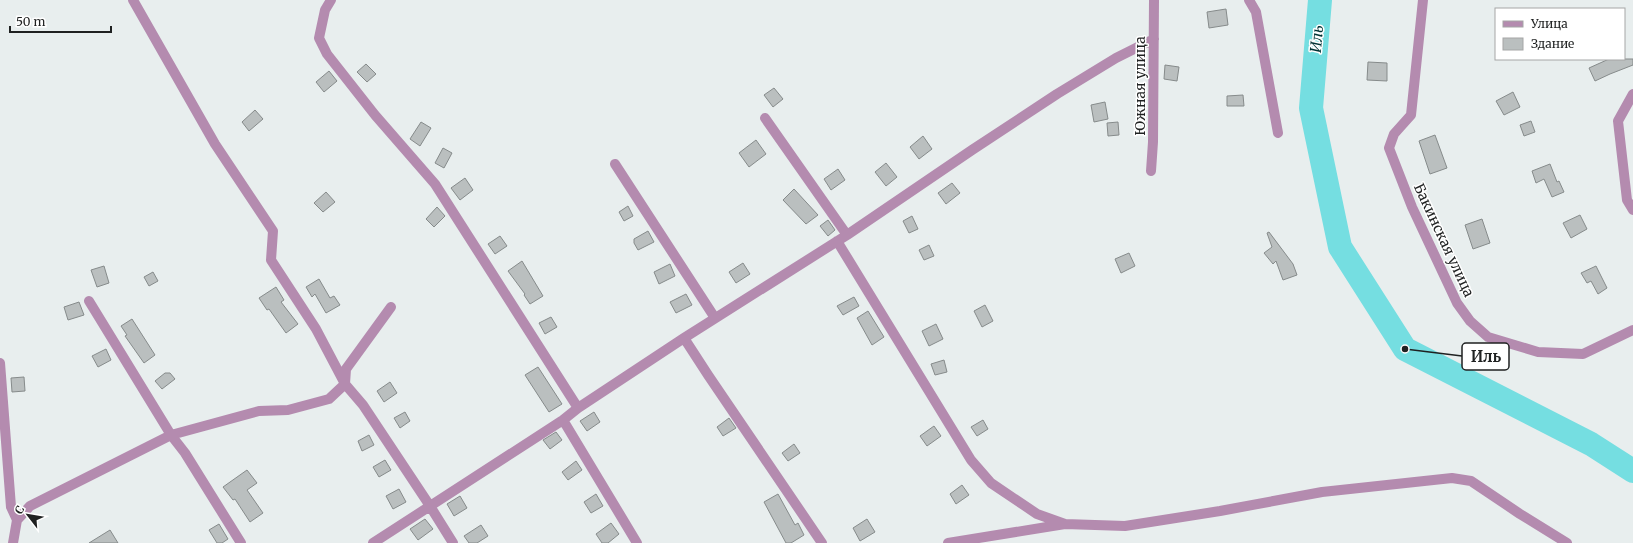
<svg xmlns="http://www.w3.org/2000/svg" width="1633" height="543" viewBox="0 0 1633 543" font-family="Merriweather,serif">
<rect width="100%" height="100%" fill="#e8eeee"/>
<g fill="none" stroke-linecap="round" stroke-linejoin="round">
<!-- river -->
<path stroke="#75dee1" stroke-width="24" d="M 1320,0 L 1311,108 L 1340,247 L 1405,349 L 1591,444 L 1633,471"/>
</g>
<!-- building -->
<path fill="#babfbf" stroke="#868b8b" d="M 1226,9 L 1228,25 L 1209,28 L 1207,12 Z
M 1609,59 L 1633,59 L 1633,65 L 1610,74 L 1595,81 L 1589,68 Z
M 1368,62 L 1387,63 L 1387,81 L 1367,80 Z
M 366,64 L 376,74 L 367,82 L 357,72 Z
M 1165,65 L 1179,67 L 1177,81 L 1164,79 Z
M 329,71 L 337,81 L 324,92 L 316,82 Z
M 774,88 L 783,99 L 773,107 L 764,95 Z
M 1513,92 L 1520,107 L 1504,115 L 1496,101 Z
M 1243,95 L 1244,106 L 1227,106 L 1227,96 Z
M 1105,102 L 1108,119 L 1094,122 L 1091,105 Z
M 255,110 L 263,119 L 249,131 L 242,122 Z
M 1531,121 L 1535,132 L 1524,136 L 1520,125 Z
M 421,122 L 431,128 L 420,146 L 410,139 Z
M 1118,122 L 1119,135 L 1108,136 L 1107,123 Z
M 1435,135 L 1447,168 L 1430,174 L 1419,141 Z
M 923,136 L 932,149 L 919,159 L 910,147 Z
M 756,140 L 766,154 L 749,167 L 739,153 Z
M 443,148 L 452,153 L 444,168 L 435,163 Z
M 886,163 L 897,177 L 886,186 L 875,172 Z
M 1550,164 L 1557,182 L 1559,181 L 1564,192 L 1552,197 L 1544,179 L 1536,183 L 1532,171 Z
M 838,169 L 845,180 L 831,190 L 824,179 Z
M 465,178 L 473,190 L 460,200 L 451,188 Z
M 952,183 L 960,193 L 946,204 L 938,193 Z
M 794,189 L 818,215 L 806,224 L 783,200 Z
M 326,192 L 335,202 L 323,212 L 314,203 Z
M 628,206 L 633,216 L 624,221 L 619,212 Z
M 437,207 L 445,216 L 434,227 L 426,219 Z
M 1580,215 L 1587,229 L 1571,238 L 1563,223 Z
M 912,216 L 918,229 L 909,233 L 903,221 Z
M 1482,219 L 1490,243 L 1473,249 L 1465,225 Z
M 828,220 L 835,230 L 828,236 L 820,226 Z
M 648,231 L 654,242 L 638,250 L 634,243 L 634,239 Z
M 1269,232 L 1293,264 L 1297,275 L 1283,280 L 1276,261 L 1273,264 L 1264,253 L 1272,247 L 1267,233 Z
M 500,236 L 507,246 L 495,254 L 488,244 Z
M 929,245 L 934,256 L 924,260 L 919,250 Z
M 1129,253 L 1135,266 L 1121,273 L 1115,259 Z
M 522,261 L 543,296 L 530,304 L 524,295 L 525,294 L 508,271 Z
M 743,263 L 750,274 L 736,283 L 729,272 Z
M 670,264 L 675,276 L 659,284 L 654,272 Z
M 104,266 L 109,283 L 97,287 L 91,270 Z
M 1596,266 L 1607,288 L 1598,294 L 1591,281 L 1587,283 L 1581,273 Z
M 153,272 L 158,281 L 149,286 L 144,277 Z
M 319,279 L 330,298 L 334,296 L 340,305 L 326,313 L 315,294 L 312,297 L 306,287 Z
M 276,287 L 284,300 L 281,302 L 298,324 L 286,333 L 269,309 L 267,310 L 259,298 Z
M 686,294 L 692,305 L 676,313 L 670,302 Z
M 854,297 L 859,306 L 843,315 L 837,306 Z
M 79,302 L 84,315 L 68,320 L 64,307 Z
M 985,305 L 993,321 L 982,327 L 974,311 Z
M 868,311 L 884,337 L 872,345 L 857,318 Z
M 551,317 L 557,327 L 545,334 L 539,323 Z
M 132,319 L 155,355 L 144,363 L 125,336 L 127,335 L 121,326 Z
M 936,324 L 943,339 L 929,346 L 922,331 Z
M 106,349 L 111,360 L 98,367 L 92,356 Z
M 944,360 L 947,372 L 935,375 L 931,364 Z
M 538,367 L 562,404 L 549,412 L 525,375 Z
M 165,373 L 170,373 L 175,379 L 162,389 L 155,381 Z
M 24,377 L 25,391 L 12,392 L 11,378 Z
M 390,382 L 397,393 L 384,402 L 377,391 Z
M 405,412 L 410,421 L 400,428 L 394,418 Z
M 594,412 L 600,422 L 587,431 L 580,421 Z
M 729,418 L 736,428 L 723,436 L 717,427 Z
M 983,420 L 988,429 L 977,436 L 971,427 Z
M 934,426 L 941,436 L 927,446 L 920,436 Z
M 556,432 L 562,440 L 550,449 L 543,440 Z
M 369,435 L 374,445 L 362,451 L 358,441 Z
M 794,444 L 800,453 L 788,461 L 782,453 Z
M 385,460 L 391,470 L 379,477 L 373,467 Z
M 576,461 L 582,470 L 568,480 L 562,472 Z
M 247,470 L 257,483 L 247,490 L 263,513 L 250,522 L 235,499 L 233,500 L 223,487 Z
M 962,485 L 969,495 L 956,504 L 950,494 Z
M 399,489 L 406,502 L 393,509 L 386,496 Z
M 596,494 L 603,506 L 591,513 L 584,502 Z
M 778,494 L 795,525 L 798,523 L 804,535 L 791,543 L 786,543 L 764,502 Z
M 460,496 L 467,508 L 454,516 L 447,504 Z
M 425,519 L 433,529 L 418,540 L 410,529 Z
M 867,519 L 875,532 L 860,541 L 853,528 Z
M 611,523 L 619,534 L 608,543 L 602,543 L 596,534 Z
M 219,524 L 228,539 L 222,543 L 217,543 L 209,530 Z
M 481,525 L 488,536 L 477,543 L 469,543 L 464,536 Z
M 110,530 L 118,543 L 89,543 Z"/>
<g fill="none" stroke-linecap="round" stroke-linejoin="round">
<!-- minor -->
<path stroke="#b48baf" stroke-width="10" d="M 133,0 L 215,144 L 273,231 L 271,260 L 316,329 L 345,384 L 363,405 L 430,506 L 453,543
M 331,0 L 325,10 L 319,38 L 327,54 L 375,115 L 435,184 L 578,408
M 1249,0 L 1256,12 L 1278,133
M 1423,0 L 1411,115 L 1394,134 L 1389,148 L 1412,207 L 1457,303 L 1470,321 L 1488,337 L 1538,352 L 1583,354 L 1633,330
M 1633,94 L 1618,121 L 1627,200 L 1633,210
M 765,118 L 847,235
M 615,164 L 715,318
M 1151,171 L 1153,142 L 1154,0
M 837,241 L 971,460 L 991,483 L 1037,514 L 1065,524
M 89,301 L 171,435 L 185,453 L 241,543
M 684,338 L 708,375 L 822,543
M 0,363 L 11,507 L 17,520 L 13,543
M 563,420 L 637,543
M 17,520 L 30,506 L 171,435 L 259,411 L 288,410 L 329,399 L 345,384 L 346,369 L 391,307
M 373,543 L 563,420 L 578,408 L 684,338 L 847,235 L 972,150 L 1057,94 L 1116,58 L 1154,39
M 948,543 L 1065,524 L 1125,526 L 1220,511 L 1322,492 L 1452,478 L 1471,481 L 1520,514 L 1567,543"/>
</g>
<g text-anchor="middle" stroke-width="3" stroke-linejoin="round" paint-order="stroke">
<!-- street labels -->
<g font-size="14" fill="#1f2121" stroke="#fff">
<text transform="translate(1140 86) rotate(-90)" y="5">Южная улица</text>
<text transform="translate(1444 240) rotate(65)" y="5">Бакинская улица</text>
</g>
<!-- water labels -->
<g font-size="15" font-style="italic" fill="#003335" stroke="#fff">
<text transform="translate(1317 39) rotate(-85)" y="5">Иль</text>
</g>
</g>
<!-- callouts -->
<path fill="none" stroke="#1f2121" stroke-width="1.5" d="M1405 349L1462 356"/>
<circle fill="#1f2121" stroke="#fff" stroke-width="1.5" cx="1405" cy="349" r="4"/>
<rect fill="#fff" stroke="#1f2121" stroke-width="1.5" x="1462" y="343" width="47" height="27" rx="4"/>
<g font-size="15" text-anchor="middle" font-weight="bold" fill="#1f2121">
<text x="1486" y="362">Иль</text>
</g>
<!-- legend -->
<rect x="1495" y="8" width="130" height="52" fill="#ffffff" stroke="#a5a6a6"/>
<rect x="1503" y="21" width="20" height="6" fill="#b48baf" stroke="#a5a6a6"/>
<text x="1531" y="28" font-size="12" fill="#1f2121">Улица</text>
<rect x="1503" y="38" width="20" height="12" fill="#babfbf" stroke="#a5a6a6"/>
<text x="1531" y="48" font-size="12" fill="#1f2121">Здание</text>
<!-- north arrow -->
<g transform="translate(28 515) rotate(301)" stroke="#ffffff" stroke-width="3" paint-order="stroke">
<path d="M0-3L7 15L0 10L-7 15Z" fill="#1f2121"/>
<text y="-6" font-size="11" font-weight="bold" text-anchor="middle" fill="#1f2121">С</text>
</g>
<!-- scale -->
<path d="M10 26v6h101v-6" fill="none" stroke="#1f2121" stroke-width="2"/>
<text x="16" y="26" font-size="12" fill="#1f2121" stroke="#ffffff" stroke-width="3" paint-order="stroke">50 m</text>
</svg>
